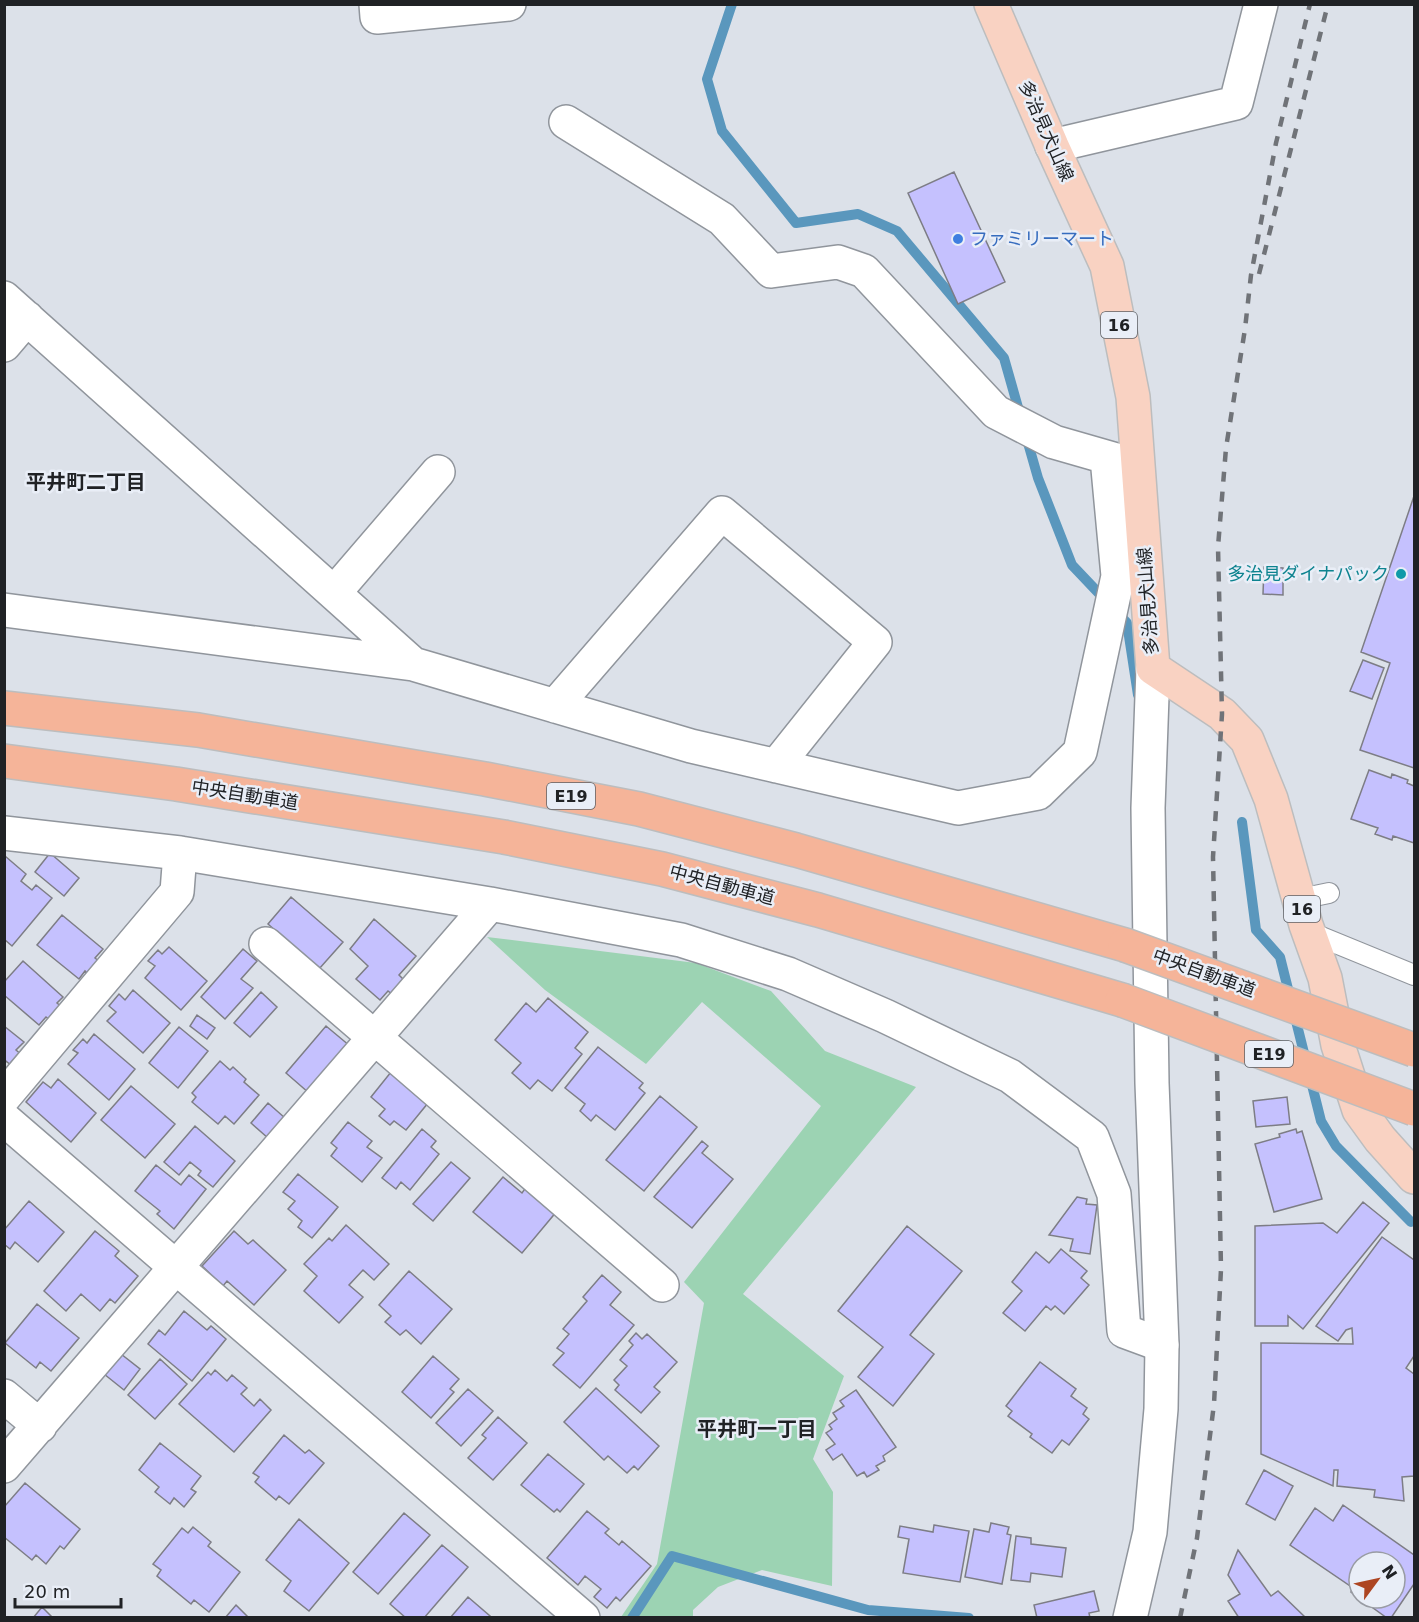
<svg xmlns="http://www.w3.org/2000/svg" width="1419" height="1622" viewBox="0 0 1419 1622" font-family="'DejaVu Sans','Noto Sans JP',sans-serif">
<rect width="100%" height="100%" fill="#dce1e9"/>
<!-- green -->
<path fill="#9cd3b3" d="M 487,937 L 696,963 L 771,991 L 825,1051 L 916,1087 L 743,1294 L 844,1376 L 813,1459 L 833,1492 L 832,1586 L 762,1570 L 718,1587 L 693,1610 L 693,1617 L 621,1617 L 657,1564 L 704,1303 L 684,1282 L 821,1106 L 702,1002 L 646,1064 L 545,990 Z"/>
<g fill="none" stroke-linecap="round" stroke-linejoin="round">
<!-- stream -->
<path stroke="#5a97bd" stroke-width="10" d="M 732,4 L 707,79 L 722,131 L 796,223 L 858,214 L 897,231 L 1004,358 L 1021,418
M 1026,436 L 1038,478 L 1072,565 L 1127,623 L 1138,695
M 1242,822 L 1256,930 L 1280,957 L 1321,1121 L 1336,1146 L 1411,1222
M 632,1618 L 672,1556 L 868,1610 L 969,1618"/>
</g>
<!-- building -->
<path fill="#c5c1fe" stroke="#7d7d85" stroke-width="1.5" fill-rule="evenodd" d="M 954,172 L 1005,282 L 958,304 L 908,193 Z
M 1414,496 L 1414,768 L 1360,750 L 1390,663 L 1361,652 Z
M 1264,567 L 1283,568 L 1283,595 L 1263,594 Z
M 1363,660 L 1384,668 L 1372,699 L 1350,691 Z
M 1369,770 L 1391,778 L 1392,774 L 1408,780 L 1407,783 L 1414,786 L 1414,843 L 1393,836 L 1392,840 L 1375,834 L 1378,828 L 1351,819 Z
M 50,853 L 79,878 L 64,896 L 35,872 Z
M 5,856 L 26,874 L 21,881 L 32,890 L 36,885 L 52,898 L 12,946 L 4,939 Z
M 291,897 L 343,942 L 319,969 L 268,924 Z
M 62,915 L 103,949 L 95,958 L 101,963 L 90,976 L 85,971 L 79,979 L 37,945 Z
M 374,919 L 416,956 L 399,975 L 405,981 L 393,995 L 388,991 L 380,1000 L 356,979 L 368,966 L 350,949 Z
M 169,947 L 207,981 L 181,1010 L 145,978 L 155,966 L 148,961 L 158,950 L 162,954 Z
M 243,949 L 257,961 L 241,979 L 253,988 L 225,1019 L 201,997 Z
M 23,961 L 63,997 L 57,1003 L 63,1008 L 51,1021 L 46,1017 L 39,1025 L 4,995 L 4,982 Z
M 133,990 L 170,1023 L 143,1053 L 107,1021 L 116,1012 L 109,1006 L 119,994 L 125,1000 Z
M 261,992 L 277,1007 L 250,1037 L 234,1023 Z
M 548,998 L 588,1032 L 575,1048 L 582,1054 L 552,1091 L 538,1080 L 530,1089 L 512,1073 L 521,1063 L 495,1040 L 526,1003 L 536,1012 Z
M 197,1015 L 215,1028 L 207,1039 L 190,1026 Z
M 4,1026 L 24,1042 L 16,1050 L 23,1056 L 13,1067 L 6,1061 L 4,1064 Z
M 326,1026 L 350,1046 L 309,1093 L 286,1073 Z
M 179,1027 L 208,1051 L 178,1088 L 149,1063 Z
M 94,1034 L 135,1069 L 109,1100 L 68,1064 L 78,1053 L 73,1050 L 83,1039 L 87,1043 Z
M 598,1047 L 643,1083 L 639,1088 L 645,1093 L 615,1130 L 596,1115 L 591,1121 L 580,1111 L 585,1104 L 565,1088 Z
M 220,1061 L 230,1070 L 233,1067 L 246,1079 L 244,1082 L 259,1095 L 234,1124 L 225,1116 L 218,1124 L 192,1102 L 196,1097 L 192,1093 Z
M 391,1072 L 428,1103 L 406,1130 L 394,1121 L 390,1125 L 379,1116 L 385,1109 L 371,1097 Z
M 58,1079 L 96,1113 L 71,1142 L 26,1102 L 43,1082 L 51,1088 Z
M 131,1086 L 175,1124 L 145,1158 L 101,1120 Z
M 660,1096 L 697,1127 L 644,1191 L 606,1160 Z
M 1287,1097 L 1290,1124 L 1256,1127 L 1253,1101 Z
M 268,1103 L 285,1118 L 268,1138 L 251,1123 Z
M 348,1122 L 372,1141 L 367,1147 L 382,1158 L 362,1182 L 331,1156 L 337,1148 L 331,1143 Z
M 195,1126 L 235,1161 L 213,1187 L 198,1175 L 201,1171 L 190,1162 L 179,1175 L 164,1162 Z
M 422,1129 L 436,1141 L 431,1147 L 439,1154 L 410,1190 L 401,1182 L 396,1189 L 382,1178 Z
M 1296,1129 L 1297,1133 L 1302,1131 L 1322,1199 L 1274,1212 L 1255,1144 L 1280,1137 L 1279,1134 Z
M 702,1141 L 708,1146 L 702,1153 L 733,1179 L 692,1228 L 654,1197 Z
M 451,1162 L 470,1178 L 433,1221 L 413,1204 Z
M 156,1165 L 181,1185 L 189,1175 L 206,1189 L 174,1229 L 157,1214 L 160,1211 L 135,1191 Z
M 298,1174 L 338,1207 L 312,1238 L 298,1227 L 302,1221 L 288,1209 L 295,1201 L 283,1192 Z
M 503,1177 L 522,1193 L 527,1186 L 557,1211 L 522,1253 L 473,1212 Z
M 1077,1197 L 1087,1199 L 1086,1204 L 1097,1205 L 1090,1254 L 1070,1251 L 1073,1239 L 1049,1235 Z
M 29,1201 L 64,1232 L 38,1262 L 15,1242 L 10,1249 L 4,1244 L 4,1230 Z
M 1363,1202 L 1389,1223 L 1303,1329 L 1288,1316 L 1288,1326 L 1255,1326 L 1255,1226 L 1323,1223 L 1337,1233 Z
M 346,1225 L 389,1264 L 374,1280 L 363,1270 L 349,1285 L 363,1297 L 339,1323 L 304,1291 L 317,1276 L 304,1264 L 329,1238 L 332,1241 Z
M 907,1226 L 962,1271 L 910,1335 L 934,1354 L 893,1406 L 858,1377 L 883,1347 L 838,1311 Z
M 95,1231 L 119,1251 L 115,1256 L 138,1276 L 115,1303 L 110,1299 L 100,1311 L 81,1294 L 66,1311 L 44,1291 Z
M 234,1231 L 248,1244 L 253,1240 L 286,1270 L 254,1305 L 227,1281 L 223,1286 L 202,1266 Z
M 1382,1237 L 1414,1260 L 1414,1356 L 1406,1368 L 1414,1374 L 1414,1476 L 1402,1477 L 1404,1501 L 1374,1497 L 1375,1490 L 1337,1486 L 1338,1470 L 1334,1470 L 1333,1486 L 1261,1454 L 1261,1343 L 1353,1344 L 1352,1328 L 1346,1330 L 1338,1341 L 1316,1326 Z
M 1061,1249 L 1087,1271 L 1081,1278 L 1089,1285 L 1064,1314 L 1055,1306 L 1051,1310 L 1046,1306 L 1025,1331 L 1003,1313 L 1022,1291 L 1012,1282 L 1036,1252 L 1049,1263 Z
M 409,1271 L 452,1309 L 421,1344 L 406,1330 L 400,1335 L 385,1322 L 391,1316 L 379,1305 Z
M 602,1275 L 621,1292 L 610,1305 L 634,1325 L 580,1388 L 553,1365 L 564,1353 L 557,1348 L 569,1334 L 563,1329 L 587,1301 L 583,1297 Z
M 37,1304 L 79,1338 L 51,1371 L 40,1362 L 36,1368 L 5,1343 Z
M 184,1311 L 207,1330 L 211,1326 L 226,1339 L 192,1381 L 148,1344 L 159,1330 L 165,1335 Z
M 636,1333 L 642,1339 L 647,1334 L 677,1362 L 654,1387 L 660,1392 L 641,1413 L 615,1390 L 619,1385 L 614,1380 L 627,1366 L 620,1360 L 633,1345 L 629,1341 Z
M 121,1354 L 140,1369 L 124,1390 L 104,1374 Z
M 433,1356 L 459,1379 L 450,1389 L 454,1392 L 431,1418 L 402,1392 Z
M 160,1359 L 187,1384 L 155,1419 L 128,1395 Z
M 1040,1362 L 1076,1389 L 1071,1396 L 1087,1408 L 1083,1414 L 1089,1419 L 1069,1445 L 1062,1440 L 1052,1453 L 1030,1437 L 1032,1434 L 1008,1416 L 1012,1411 L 1006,1406 Z
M 215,1370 L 227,1381 L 232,1375 L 247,1388 L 241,1394 L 254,1406 L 260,1399 L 271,1410 L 234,1452 L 179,1404 L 208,1372 L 211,1375 Z
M 596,1388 L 659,1446 L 638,1470 L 634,1466 L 627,1473 L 608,1456 L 604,1460 L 564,1422 Z
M 468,1389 L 493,1411 L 461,1446 L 436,1423 Z
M 856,1390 L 896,1447 L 883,1456 L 885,1461 L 876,1466 L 879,1470 L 867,1477 L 864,1472 L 857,1476 L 842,1454 L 833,1460 L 826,1450 L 835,1444 L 826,1433 L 832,1429 L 829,1425 L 837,1419 L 833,1413 L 844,1406 L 840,1401 Z
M 498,1417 L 527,1443 L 493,1480 L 468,1458 L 486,1438 L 482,1435 Z
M 284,1435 L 305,1453 L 309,1450 L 324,1463 L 289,1504 L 279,1496 L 276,1500 L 255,1482 L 259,1477 L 253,1473 Z
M 160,1443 L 201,1476 L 191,1489 L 196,1492 L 184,1507 L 174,1498 L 170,1504 L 155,1492 L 159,1487 L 139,1470 Z
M 548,1454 L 584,1484 L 560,1512 L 557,1509 L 554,1512 L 521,1485 Z
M 1264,1470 L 1293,1486 L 1275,1520 L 1246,1504 Z
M 25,1483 L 80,1529 L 64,1549 L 60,1546 L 46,1564 L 36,1555 L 32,1560 L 4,1537 L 4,1507 Z
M 1343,1505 L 1414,1555 L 1414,1584 L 1391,1618 L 1387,1618 L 1351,1592 L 1353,1588 L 1290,1545 L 1315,1508 L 1333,1521 ZM 1359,1562 L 1395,1562 L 1395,1598 L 1359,1598 Z
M 587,1511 L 609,1529 L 605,1533 L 619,1545 L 622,1541 L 651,1566 L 620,1601 L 616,1597 L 607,1608 L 594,1597 L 601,1589 L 585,1576 L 578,1585 L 547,1558 Z
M 404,1513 L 430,1535 L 378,1594 L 353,1572 Z
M 299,1519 L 349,1563 L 309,1611 L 284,1591 L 291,1581 L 266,1560 Z
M 991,1523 L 1009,1527 L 1007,1534 L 1011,1535 L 1002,1584 L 965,1577 L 974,1529 L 989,1532 Z
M 934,1525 L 969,1531 L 960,1582 L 903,1573 L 909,1539 L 898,1537 L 900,1526 L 933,1532 Z
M 193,1527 L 211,1542 L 208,1546 L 240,1572 L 209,1612 L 194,1600 L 191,1604 L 157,1576 L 161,1570 L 153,1564 L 182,1528 L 188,1533 Z
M 1016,1536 L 1031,1538 L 1031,1544 L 1066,1548 L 1062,1577 L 1031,1573 L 1030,1582 L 1011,1580 Z
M 442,1545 L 468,1567 L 424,1618 L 406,1618 L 390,1604 Z
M 1238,1550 L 1271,1596 L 1278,1591 L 1306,1618 L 1239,1618 L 1228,1601 L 1240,1594 L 1228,1575 Z
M 1094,1591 L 1099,1611 L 1089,1613 L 1090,1618 L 1037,1618 L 1034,1605 Z
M 468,1597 L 490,1616 L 489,1618 L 450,1618 Z
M 236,1605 L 249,1618 L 225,1618 Z
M 42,1607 L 53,1618 L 33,1618 Z"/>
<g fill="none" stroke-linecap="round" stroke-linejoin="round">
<defs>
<path id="lane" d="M 1300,899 L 1329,893
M 1309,932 L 1414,975"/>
<path id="street" d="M 376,4 L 377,17 L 509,4
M 566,122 L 722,219 L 771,271 L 838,262 L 864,271 L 996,412 L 1054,442 L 1127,463
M 1052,146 L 1236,103 L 1261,4
M 4,298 L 413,664
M 4,345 L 27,318
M 334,593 L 438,472
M 4,610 L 413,664 L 691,746 L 958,808 L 1038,793 L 1080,752 L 1118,576 L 1107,458
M 555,706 L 722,513 L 875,642 L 776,766
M 4,833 L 180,853 L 490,904 L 681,940 L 788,974 L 885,1016 L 1010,1076 L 1092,1137 L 1114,1194 L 1124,1331 L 1162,1345
M 266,944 L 662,1285
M 4,1097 L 177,892 L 180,853
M 4,1119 L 583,1618
M 4,1396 L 40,1426
M 4,1466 L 490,904"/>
<path id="secondary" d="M 1130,1618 L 1150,1532 L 1161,1409 L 1162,1345 L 1152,1083 L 1148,808 L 1153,668"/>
<path id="primary" d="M 991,4 L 1052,146 L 1107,266 L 1133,397 L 1153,668 L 1222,714 L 1247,740 L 1271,799 L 1306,925 L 1325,978 L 1338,1045 L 1359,1110 L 1380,1139 L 1414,1177"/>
<path id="highway" d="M 4,708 L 198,730 L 485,779 L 639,809 L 796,850 L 1125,945
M 4,761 L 176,784 L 504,837 L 662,869 L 818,910 L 1122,1000"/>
</defs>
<!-- lane casing -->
<use href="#lane" stroke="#90959c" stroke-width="22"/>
<!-- street casing -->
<use href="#street" stroke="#90959c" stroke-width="36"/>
<!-- secondary casing -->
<use href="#secondary" stroke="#90959c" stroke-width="36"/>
<!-- primary casing -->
<use href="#primary" stroke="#bcbdbe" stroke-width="36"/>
<!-- highway casing -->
<use href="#highway" stroke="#bcbdbe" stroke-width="36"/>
<!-- lane -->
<use href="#lane" stroke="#fff" stroke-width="20"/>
<!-- street -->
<use href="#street" stroke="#fff" stroke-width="33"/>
<!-- secondary -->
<use href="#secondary" stroke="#fff" stroke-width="33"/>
<!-- primary -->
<use href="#primary" stroke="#f9d2c2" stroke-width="33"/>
<!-- highway -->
<use href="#highway" stroke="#f5b499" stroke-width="33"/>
<!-- rail -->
<path stroke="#707378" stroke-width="4.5" stroke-dasharray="10 10" stroke-linecap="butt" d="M 1259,274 L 1328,4
M 1180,1618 L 1197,1538 L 1214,1404 L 1221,1269 L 1213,857 L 1222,714 L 1218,547 L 1226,448 L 1245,329 L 1251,275 L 1276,143 L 1310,4"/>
<defs>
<path id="highway-bridge" d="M 1125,945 L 1414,1050
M 1122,1000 L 1414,1109"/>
</defs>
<!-- highway-bridge casing -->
<use href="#highway-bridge" stroke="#bcbdbe" stroke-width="36" stroke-linecap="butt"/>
<!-- highway-bridge -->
<use href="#highway-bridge" stroke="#f5b499" stroke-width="33"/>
</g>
<!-- markers -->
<circle fill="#3f7fe0" stroke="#e9eef7" stroke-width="2" cx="958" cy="239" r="6"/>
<circle fill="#0f9aa8" stroke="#e9eef7" stroke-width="2" cx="1401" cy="574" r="6"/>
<g text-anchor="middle" stroke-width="5" stroke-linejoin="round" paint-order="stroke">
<!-- shield labels -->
<g fill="#e9eef7" stroke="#5c5f64" stroke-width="1.5">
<rect x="1101" y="312" width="36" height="26" rx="4.5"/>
<rect x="547" y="783" width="48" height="26" rx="4.5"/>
<rect x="1284" y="896" width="36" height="26" rx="4.5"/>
<rect x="1245" y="1041" width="48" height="26" rx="4.5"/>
</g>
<g font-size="16" font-weight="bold" fill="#202225">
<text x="1119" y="331">16</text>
<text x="571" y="802">E19</text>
<text x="1302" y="915">16</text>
<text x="1269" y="1060">E19</text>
</g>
<!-- street labels -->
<g font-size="18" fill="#202225" stroke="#e9eef7">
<text transform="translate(1046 131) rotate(66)" y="6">多治見犬山線</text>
<text transform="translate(1148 601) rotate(-94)" y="6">多治見犬山線</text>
<text transform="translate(245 795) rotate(9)" y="6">中央自動車道</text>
<text transform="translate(722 885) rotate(15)" y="6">中央自動車道</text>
<text transform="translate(1204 973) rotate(20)" y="6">中央自動車道</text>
</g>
<!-- shop labels -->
<g font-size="18" fill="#366cbe" stroke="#e9eef7" text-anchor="start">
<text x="970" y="245">ファミリーマート</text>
</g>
<!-- culture labels -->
<g font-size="18" fill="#0d838f" stroke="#e9eef7" text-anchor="end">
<text x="1389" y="580">多治見ダイナパック</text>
</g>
<!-- neighbourhood labels -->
<g font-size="20" font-weight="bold" fill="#202225" stroke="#e9eef7">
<text x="86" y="489">平井町二丁目</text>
<text x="757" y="1436">平井町一丁目</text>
</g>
</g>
<!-- border -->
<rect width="1419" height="1622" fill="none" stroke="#202225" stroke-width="12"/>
<!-- north arrow -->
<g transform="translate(1377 1580) rotate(57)"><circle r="28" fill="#e9eef7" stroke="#999ca3" stroke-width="1.5"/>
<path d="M0-4.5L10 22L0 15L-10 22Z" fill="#ad4522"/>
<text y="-9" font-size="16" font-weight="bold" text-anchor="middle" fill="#202225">N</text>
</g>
<!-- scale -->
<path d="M15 1598v9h106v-9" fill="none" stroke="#202225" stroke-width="3"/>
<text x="24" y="1598" font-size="18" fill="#202225" stroke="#e9eef7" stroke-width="4.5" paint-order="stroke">20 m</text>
</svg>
